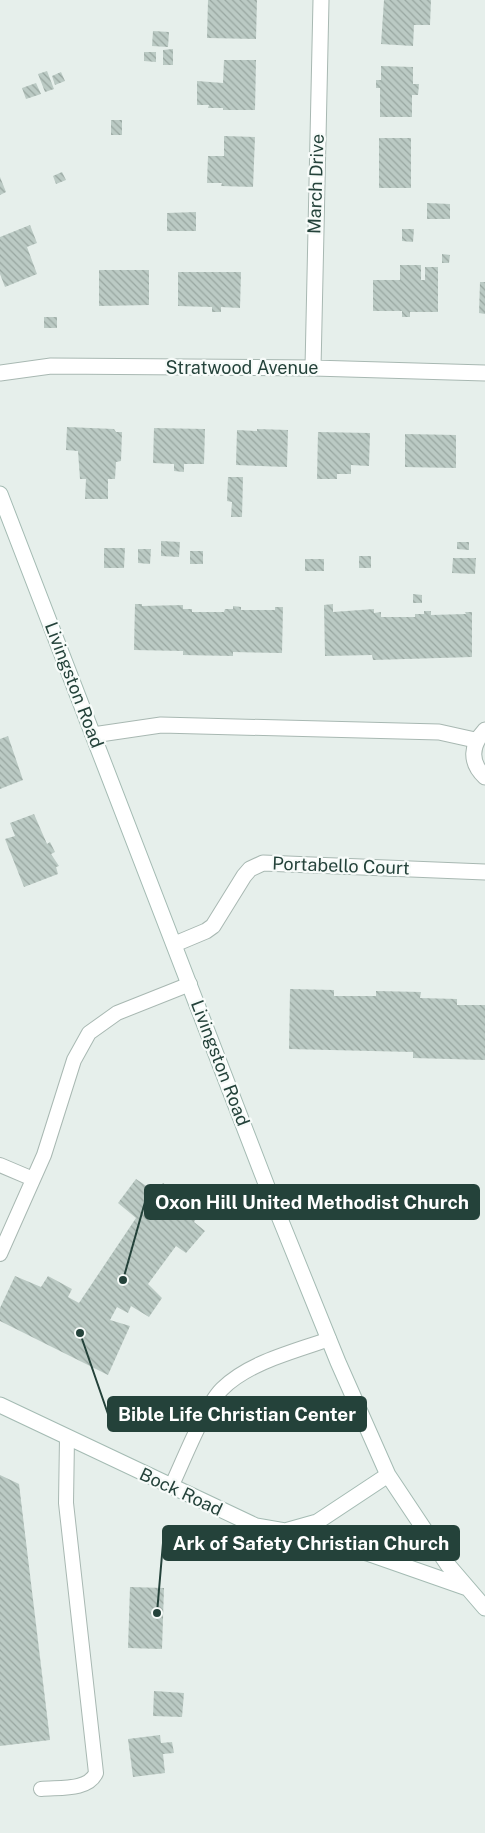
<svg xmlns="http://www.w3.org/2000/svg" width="485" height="1833" viewBox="0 0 485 1833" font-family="'Public Sans',sans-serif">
<defs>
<pattern id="building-back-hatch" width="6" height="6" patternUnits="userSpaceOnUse" patternTransform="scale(1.25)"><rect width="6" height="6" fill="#bbcac4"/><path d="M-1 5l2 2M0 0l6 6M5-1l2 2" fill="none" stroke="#98a6a0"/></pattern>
</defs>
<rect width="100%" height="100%" fill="#e6efeb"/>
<!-- building -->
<path fill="url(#building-back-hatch)" d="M 208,0 L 257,0 L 256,39 L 207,38 Z
M 384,0 L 431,0 L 430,25 L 414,25 L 413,46 L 381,44 Z
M 153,31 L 169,32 L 168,47 L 152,46 Z
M 173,49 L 173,65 L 163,65 L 163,50 Z
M 144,52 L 156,52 L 156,62 L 144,61 Z
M 224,60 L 256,60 L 255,110 L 223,110 L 223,108 L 208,108 L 209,105 L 197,105 L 197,81 L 223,83 Z
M 381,66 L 413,67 L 413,84 L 419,84 L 418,95 L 412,95 L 412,117 L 380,117 L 380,88 L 376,88 L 376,80 L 381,80 Z
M 47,71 L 54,89 L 45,92 L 38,74 Z
M 61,72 L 65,81 L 55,85 L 52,76 Z
M 36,83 L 41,94 L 26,99 L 22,88 Z
M 111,120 L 122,120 L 122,135 L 111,135 Z
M 224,136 L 255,137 L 253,187 L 221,186 L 222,183 L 207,183 L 208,156 L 224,156 Z
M 379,138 L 411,138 L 411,188 L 379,188 Z
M 62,172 L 66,180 L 56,184 L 53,176 Z
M 0,177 L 6,192 L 0,195 Z
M 427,203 L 450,204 L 450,219 L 427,219 Z
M 196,212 L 196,231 L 167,231 L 167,213 Z
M 30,225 L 37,243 L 27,247 L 37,274 L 5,287 L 0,274 L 0,237 Z
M 402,229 L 414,229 L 413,242 L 402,241 Z
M 442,254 L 450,255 L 449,263 L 442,263 Z
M 400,265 L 421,265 L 421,280 L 425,280 L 425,267 L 438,267 L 438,312 L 410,312 L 410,317 L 402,317 L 402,311 L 373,311 L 373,280 L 400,280 Z
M 99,270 L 149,270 L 149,305 L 99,306 Z
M 178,272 L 241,272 L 240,308 L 221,307 L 221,312 L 212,312 L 212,307 L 178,306 Z
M 480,282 L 485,282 L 485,314 L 479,313 Z
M 44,317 L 57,317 L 57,328 L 44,328 Z
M 67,427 L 114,429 L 116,432 L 122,432 L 121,461 L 116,462 L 115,479 L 108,479 L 108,499 L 85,499 L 86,479 L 80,479 L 78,451 L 66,450 Z
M 154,428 L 205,429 L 204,464 L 184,464 L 184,472 L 174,471 L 174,464 L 153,463 Z
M 257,429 L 288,430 L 287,467 L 236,465 L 237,430 L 257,431 Z
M 318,432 L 370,433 L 369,466 L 351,465 L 351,474 L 337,474 L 337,479 L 317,479 Z
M 405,434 L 456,435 L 456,468 L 405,467 Z
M 228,477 L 243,477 L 242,517 L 231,517 L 232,502 L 227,501 Z
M 161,541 L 180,542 L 179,557 L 161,556 Z
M 457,542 L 469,542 L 469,550 L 457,549 Z
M 104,548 L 125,548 L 124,568 L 104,568 Z
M 138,549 L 151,549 L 150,564 L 138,563 Z
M 190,551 L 203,551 L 203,564 L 190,564 Z
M 359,556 L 371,556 L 371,568 L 359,568 Z
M 453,558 L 476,558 L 475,574 L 452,573 Z
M 305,559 L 324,559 L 324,571 L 305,571 Z
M 413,594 L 422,595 L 422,603 L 413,603 Z
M 135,604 L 142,604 L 142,606 L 183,605 L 183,609 L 192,609 L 192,612 L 224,612 L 225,609 L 233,609 L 233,606 L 241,607 L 241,610 L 275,610 L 275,607 L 283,607 L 282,653 L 233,652 L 233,656 L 183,655 L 183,651 L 134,650 Z
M 333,604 L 333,612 L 374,609 L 374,613 L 381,612 L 381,617 L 415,617 L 415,614 L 424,614 L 424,611 L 431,611 L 431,615 L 466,614 L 465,612 L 472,612 L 472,657 L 373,660 L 372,655 L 325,656 L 324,605 Z
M 8,736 L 23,780 L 0,789 L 0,739 Z
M 34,814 L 47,844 L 50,842 L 55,852 L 51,854 L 59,866 L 56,867 L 58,874 L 24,887 L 5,839 L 15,836 L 10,823 Z
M 290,989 L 334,990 L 334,996 L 376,996 L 376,991 L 421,992 L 420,998 L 457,999 L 457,1005 L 485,1005 L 485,1060 L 413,1058 L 413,1052 L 289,1049 Z
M 136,1179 L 155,1192 L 163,1183 L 201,1210 L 194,1222 L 205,1231 L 186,1253 L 176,1246 L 148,1284 L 162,1298 L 149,1317 L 131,1306 L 128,1313 L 117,1307 L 110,1320 L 130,1326 L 108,1375 L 0,1321 L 0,1308 L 15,1276 L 41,1287 L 48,1276 L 72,1289 L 68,1297 L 79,1303 L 136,1218 L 118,1203 Z
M 0,1475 L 19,1484 L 50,1740 L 0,1746 Z
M 130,1587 L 164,1588 L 162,1649 L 128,1648 Z
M 154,1691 L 184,1693 L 182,1717 L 153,1716 Z
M 160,1735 L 161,1743 L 172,1742 L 174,1753 L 163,1754 L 165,1773 L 133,1777 L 128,1739 Z"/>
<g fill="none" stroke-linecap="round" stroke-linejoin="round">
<defs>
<path id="service" d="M 0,1165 L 33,1179
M 0,1254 L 44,1155 L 74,1060 L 89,1033 L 117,1013 L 190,984
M 171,1487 C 183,1462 204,1407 222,1389 C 249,1362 294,1352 329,1339
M 41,1789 C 58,1787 88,1791 96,1773 L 66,1503 L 67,1438"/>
<path id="minor" d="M 313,368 L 321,0
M 0,373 L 51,366 L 313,368 L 485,373
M 485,730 C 471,745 469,762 485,777
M 93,735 L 161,725 L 439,732 L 475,740
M 175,944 L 206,931 L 213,926 L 244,876 L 250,869 L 263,863 L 485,872"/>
<path id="secondary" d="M 0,494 L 268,1189 L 338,1362 L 388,1475 L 448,1565 L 485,1608
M 0,1405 L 256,1526 L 285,1531 L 317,1522 L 388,1475
M 287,1531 L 367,1553 L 467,1588"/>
</defs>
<!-- service casing -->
<use href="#service" stroke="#a8b8b2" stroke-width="16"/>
<!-- minor casing -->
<use href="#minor" stroke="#a8b8b2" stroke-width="17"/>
<!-- secondary casing -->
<use href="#secondary" stroke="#a4bbb3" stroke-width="17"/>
<!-- service -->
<use href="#service" stroke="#fff" stroke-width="14"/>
<!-- minor -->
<use href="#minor" stroke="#fff" stroke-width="15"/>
<!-- secondary -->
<use href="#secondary" stroke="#fff" stroke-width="15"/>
</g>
<g text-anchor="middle" stroke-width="4.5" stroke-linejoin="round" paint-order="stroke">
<!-- street labels -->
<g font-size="18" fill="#24423a" stroke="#f7fbf9">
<text transform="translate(316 184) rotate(-88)" y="6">March Drive</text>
<text x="242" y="374">Stratwood Avenue</text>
<text transform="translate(74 685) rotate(69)" y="6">Livingston Road</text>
<text transform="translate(341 866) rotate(2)" y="6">Portabello Court</text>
<text transform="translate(220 1063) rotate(69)" y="6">Livingston Road</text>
<text transform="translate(181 1492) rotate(25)" y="6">Bock Road</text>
</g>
</g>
<!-- callouts -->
<path fill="none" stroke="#24423a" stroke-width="2" d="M123 1280L145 1202M80 1333L108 1414M157 1613L163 1543"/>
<g fill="#24423a" stroke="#f7fbf9" stroke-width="2">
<circle cx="123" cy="1280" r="5"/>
<circle cx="80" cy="1333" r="5"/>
<circle cx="157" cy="1613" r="5"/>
</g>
<g fill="#24423a" stroke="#24423a" stroke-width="2">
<rect x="145" y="1185" width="334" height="34" rx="5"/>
<rect x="108" y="1397" width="258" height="34" rx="5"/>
<rect x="163" y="1526" width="296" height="34" rx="5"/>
</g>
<g font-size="19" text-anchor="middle" font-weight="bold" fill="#fff">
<text x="312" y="1209">Oxon Hill United Methodist Church</text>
<text x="237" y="1421">Bible Life Christian Center</text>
<text x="311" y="1550">Ark of Safety Christian Church</text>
</g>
</svg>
